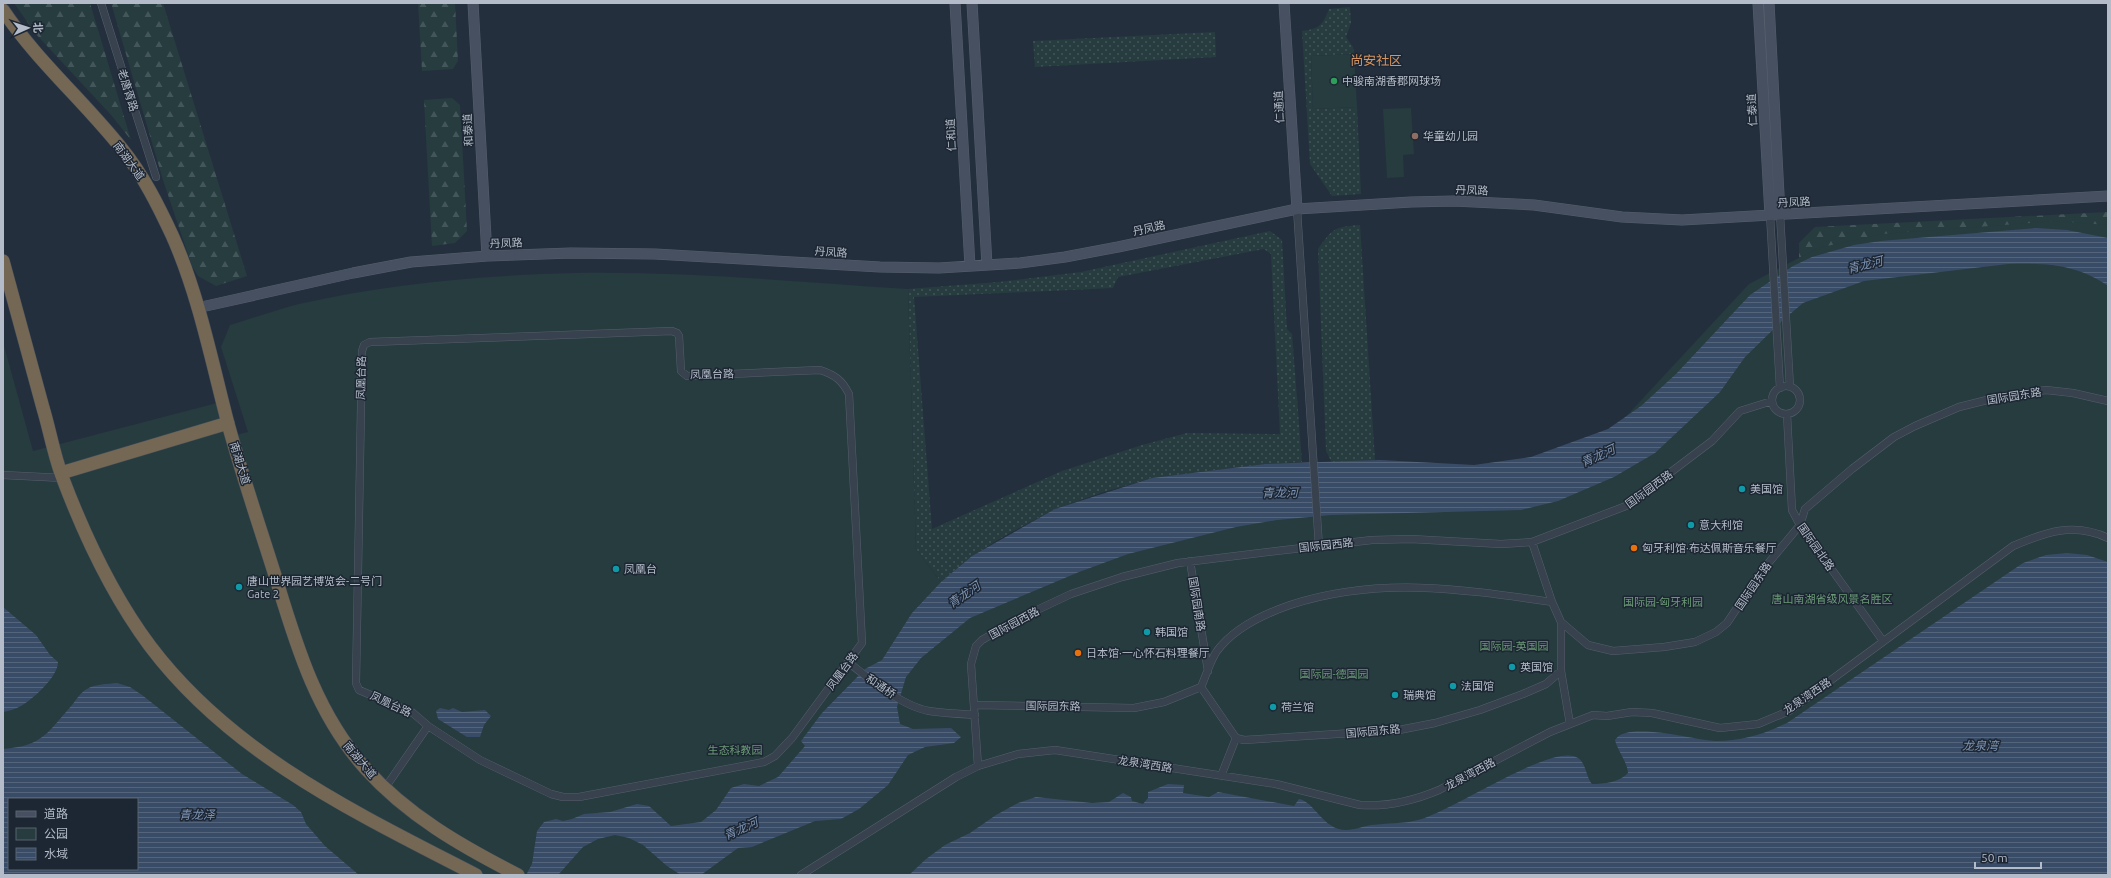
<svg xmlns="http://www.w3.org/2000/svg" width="2111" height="878" viewBox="0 0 2111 878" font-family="Ubuntu,'Noto Sans SC',sans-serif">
<defs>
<pattern id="grass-dots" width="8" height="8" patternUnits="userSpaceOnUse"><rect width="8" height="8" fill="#263c3f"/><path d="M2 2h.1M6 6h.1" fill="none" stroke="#435659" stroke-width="1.8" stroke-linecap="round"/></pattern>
<pattern id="forest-firs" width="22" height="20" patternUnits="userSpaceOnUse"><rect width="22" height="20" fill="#263c3f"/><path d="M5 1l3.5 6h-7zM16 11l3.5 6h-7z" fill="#435659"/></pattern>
<pattern id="water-rules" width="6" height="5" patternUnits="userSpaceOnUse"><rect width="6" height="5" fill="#394c67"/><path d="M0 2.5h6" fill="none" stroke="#53647b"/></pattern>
</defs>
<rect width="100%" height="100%" fill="#242f3e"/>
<!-- grass -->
<path fill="url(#grass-dots)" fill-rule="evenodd" d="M 1350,7 L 1351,23 L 1346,37 L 1353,47 L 1354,54 L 1311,56 L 1313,109 L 1357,107 L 1361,194 L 1332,196 L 1310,164 L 1302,31 C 1319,29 1323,25 1329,9 Z
M 1215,32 L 1216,57 L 1035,67 L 1033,41 Z
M 1360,225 L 1375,460 L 1332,463 L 1326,451 L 1318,249 C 1333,228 1334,227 1360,225 Z
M 1270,231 L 1282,240 L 1287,329 L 1292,334 L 1302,462 L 1265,464 L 1152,478 L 1104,492 L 1055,509 L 1008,534 L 972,556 L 941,582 L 916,549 L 908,289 L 999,282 L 1081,272 ZM 1264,249 L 1271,254 L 1280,434 L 1187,433 L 1142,445 L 1062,471 L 932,529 L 914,297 L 1113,288 L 1118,277 Z"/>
<!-- forest -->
<path fill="url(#forest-firs)" d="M 14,3 L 90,3 L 131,140 L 112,116 L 35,33 Z
M 111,3 L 163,3 L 247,276 L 216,286 L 198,276 L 192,266 L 163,180 Z
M 418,3 L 455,3 L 458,61 L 453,69 L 422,71 Z
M 452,98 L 460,105 L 467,231 L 455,243 L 432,246 L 424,100 Z
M 2108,212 L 2108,238 L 1799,263 L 1799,243 L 1815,227 Z"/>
<!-- park -->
<path fill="#263c3f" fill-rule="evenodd" d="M 1354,54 L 1357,107 L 1313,109 L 1311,56 Z
M 1411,108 L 1414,154 L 1403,155 L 1404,177 L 1387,178 L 1383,109 Z
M 2056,221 L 2108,225 L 2108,875 L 3,875 L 3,342 L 33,451 L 217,403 L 227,437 L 248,432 L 221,347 L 230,325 C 253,318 276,310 299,304 C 386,284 485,275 575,273 C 686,271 797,282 908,289 L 916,549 L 941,582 L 1484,476 L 1607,437 L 1749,284 L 1818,248 L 1882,234 ZM 9,799 L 137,799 L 137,869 L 9,869 Z"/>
<!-- water -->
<path fill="url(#water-rules)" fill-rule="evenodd" d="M 2036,228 L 2067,230 L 2108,238 L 2108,286 C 2076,264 2046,263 2008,264 L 1864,281 L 1803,303 L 1783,320 L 1745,357 L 1720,392 L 1655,453 L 1614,477 L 1558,501 L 1521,510 L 1331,515 L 1277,520 L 1236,527 L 1128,554 L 1079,572 L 970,618 L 921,658 L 906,677 L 897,707 L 900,724 L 913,729 L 951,728 L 961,737 L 954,743 L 925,747 L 908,755 L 888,785 L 859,809 L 841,819 L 815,821 L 752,847 L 738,848 L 701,875 L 681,875 L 667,866 L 643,845 L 629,838 L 615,835 L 598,839 L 583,847 L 558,875 L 526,875 L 532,864 L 537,831 L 544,822 L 556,819 L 563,821 L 572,819 L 584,814 L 610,812 L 637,804 L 649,806 L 671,826 L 701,822 L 716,810 L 731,788 L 744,784 L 759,786 L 778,777 L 805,746 L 801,741 L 822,713 L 865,669 L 882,660 L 912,613 L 941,582 L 972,556 L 1055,509 L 1152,478 L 1265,464 L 1380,460 L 1474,465 L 1531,457 L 1608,429 L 1641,406 L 1676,374 L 1750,295 L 1793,266 L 1812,257 L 1854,245 L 1881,241 Z
M 2067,553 L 2087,555 L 2108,562 L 2108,875 L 909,875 L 926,859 L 945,845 L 970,833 L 996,815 L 1018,803 L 1036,797 L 1092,803 L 1109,802 L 1123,793 L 1131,797 L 1132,801 L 1143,804 L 1148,798 L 1148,792 L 1168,784 L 1184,785 L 1183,793 L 1209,797 L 1218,792 L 1294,806 L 1299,799 C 1315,802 1323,830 1346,830 C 1355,830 1363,826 1372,825 C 1387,823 1403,824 1418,820 C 1450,813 1554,741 1578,758 C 1586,763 1586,777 1592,784 C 1604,784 1620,782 1628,773 C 1627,761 1618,752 1615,740 C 1628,720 1695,741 1716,741 C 1742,741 1764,734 1787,723 L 2023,563 L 2046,555 Z
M 3,607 L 36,635 L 50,655 L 58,662 C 58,677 33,699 21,706 C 16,709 9,711 3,712 Z
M 117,683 L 130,687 L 142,695 L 242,774 L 293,805 L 301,812 L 306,824 L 325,846 L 359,875 L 3,875 L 3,749 C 43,746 48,732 72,705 C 76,700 81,692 87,689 C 95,684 108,684 117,683 ZM 9,799 L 137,799 L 137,869 L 9,869 Z
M 440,708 L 449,710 L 453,708 L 462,712 L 485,710 L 491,716 L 484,725 L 480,737 L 467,737 L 438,719 L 436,711 Z"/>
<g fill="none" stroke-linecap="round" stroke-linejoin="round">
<defs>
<path id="street" d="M 101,3 L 156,177
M 1297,209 L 1319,547
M 1780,214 L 1790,387
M 1770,215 L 1780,388
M 672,331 L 677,333 L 679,336 L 681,371 L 687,376 L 820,370 C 835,375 842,380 849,394 L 862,643 L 792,738 L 775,756 L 764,762 L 579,797 L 563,797 L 551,794 L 480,760 L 428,726 L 413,713 L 359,690 L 356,683 L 362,351 L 364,345 L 370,342 Z
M1772 400a14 14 0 1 1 28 0a14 14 0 1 1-28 0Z
M 1787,414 L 1792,510 L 1800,525 L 1883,641
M 3,475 L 63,478
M 1532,542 L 1552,602 L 1561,622 L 1588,645 L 1613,651 L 1664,647 L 1695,642 L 1716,632 L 1727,623 L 1761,572 L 1800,525 L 1805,509 L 1852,469 L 1894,437 L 1915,426 L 1959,407 L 2003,396 L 2046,390 L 2073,393 L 2108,401
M 1190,561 L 1208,671
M 1561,622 L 1561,671 L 1570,724
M 848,662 C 869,679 902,706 929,711 C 944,713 960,714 975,715
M 1201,687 L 1236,738 L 1244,740 L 1399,730 L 1435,723 L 1480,710 L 1523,694 L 1546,684 L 1561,671
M 975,705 L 1134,708 L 1164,702 L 1201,687 C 1206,676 1210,661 1217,651 C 1234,628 1264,614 1290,605 C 1379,576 1462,589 1552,602
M 978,766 L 971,664 L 976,646 L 982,640 L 1020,618 L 1071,594 L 1122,577 L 1178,563 L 1285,550 L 1372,540 L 1411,539 L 1501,544 L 1532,542 L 1626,506 L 1712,441 L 1740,411 L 1772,401
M 1221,776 L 1236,738
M 385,788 L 428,726
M 801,875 L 956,777 L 978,766 L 1018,754 L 1055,750 L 1276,784 L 1360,805 C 1388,807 1413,801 1439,790 L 1550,732 L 1593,715 L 1607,716 L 1632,712 L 1652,713 L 1720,728 L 1758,724 L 1789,711 L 2013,546 C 2046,532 2073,522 2108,538"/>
<path id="secondary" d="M 473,3 L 487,256
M 955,3 L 970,266
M 972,3 L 987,265
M 1284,3 L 1297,209
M 1758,3 L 1770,215
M 1769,3 L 1780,214
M 197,308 L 353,273 L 411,262 L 487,256 L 571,253 L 655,254 L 880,267 L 939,268 L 1020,263 L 1065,257 L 1118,247 L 1297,209 L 1411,202 L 1454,201 L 1534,205 L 1622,217 L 1682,220 L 2108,196"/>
<path id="highway" d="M 3,10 C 37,61 84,101 122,149 C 143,175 158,205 172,235 C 198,293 211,358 227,420 C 242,476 261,530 278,585 C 298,651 318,715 365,768 C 407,815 461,846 518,875
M 3,261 C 16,310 30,359 43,408 C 50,431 54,456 63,479 C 85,537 112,595 150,646 C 232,755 358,814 476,875
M 61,473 L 228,423"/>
</defs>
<!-- street casing -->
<use href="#street" stroke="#565f6c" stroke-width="8"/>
<!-- secondary casing -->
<use href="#secondary" stroke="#565f6c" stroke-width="11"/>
<!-- highway casing -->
<use href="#highway" stroke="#434c59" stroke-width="14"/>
<!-- street -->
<use href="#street" stroke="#38414e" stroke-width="7"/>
<!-- secondary -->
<use href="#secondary" stroke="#465061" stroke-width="10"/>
<!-- highway -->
<use href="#highway" stroke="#746855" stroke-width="13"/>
</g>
<!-- markers -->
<circle fill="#2e9e5b" stroke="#1d2633" stroke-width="1.5" cx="1334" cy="81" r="4"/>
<circle fill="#8d6e63" stroke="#1d2633" stroke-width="1.5" cx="1415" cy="136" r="4"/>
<g fill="#0f9aa8" stroke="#1d2633" stroke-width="1.5">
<circle cx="1742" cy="489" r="4"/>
<circle cx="1691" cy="525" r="4"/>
<circle cx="616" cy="569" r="4"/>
<circle cx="239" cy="587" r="4"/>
<circle cx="1147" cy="632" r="4"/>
<circle cx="1512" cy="667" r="4"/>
<circle cx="1453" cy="686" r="4"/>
<circle cx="1395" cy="695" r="4"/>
<circle cx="1273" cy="707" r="4"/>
</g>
<g fill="#e8710a" stroke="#1d2633" stroke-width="1.5">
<circle cx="1634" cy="548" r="4"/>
<circle cx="1078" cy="653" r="4"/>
</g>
<g text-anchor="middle" stroke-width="3" stroke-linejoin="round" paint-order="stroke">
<!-- poi labels -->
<g font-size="11" fill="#b4bcc9" stroke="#1d2633" text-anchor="start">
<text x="1342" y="85">中骏南湖香郡网球场</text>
<text x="1423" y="140">华童幼儿园</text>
<text x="1750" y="493">美国馆</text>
<text x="1699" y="529">意大利馆</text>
<text x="1642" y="552">匈牙利馆·布达佩斯音乐餐厅</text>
<text x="624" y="573">凤凰台</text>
<text x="247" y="585">唐山世界园艺博览会-二号门<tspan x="247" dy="13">Gate 2</tspan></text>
<text x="1155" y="636">韩国馆</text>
<text x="1086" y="657">日本馆·一心怀石料理餐厅</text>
<text x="1520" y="671">英国馆</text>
<text x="1461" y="690">法国馆</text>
<text x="1403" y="699">瑞典馆</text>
<text x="1281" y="711">荷兰馆</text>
</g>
<!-- street labels -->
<g font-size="11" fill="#b4bcc9" stroke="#1d2633">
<text transform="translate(128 90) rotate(73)" y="4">老唐胥路</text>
<text transform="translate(1279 107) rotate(-93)" y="4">仁通道</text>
<text transform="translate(1752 110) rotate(-93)" y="4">仁泰道</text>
<text transform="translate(468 130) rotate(-93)" y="4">和泰道</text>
<text transform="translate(951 135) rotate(-93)" y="4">仁和道</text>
<text transform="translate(129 161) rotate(54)" y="4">南湖大道</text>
<text transform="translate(1472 190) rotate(2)" y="4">丹凤路</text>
<text transform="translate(1794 202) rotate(-3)" y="4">丹凤路</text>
<text transform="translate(1149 228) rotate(-13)" y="4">丹凤路</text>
<text transform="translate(506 243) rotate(-2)" y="4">丹凤路</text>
<text transform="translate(831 252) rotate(4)" y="4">丹凤路</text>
<text transform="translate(712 374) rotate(-1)" y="4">凤凰台路</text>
<text transform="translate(361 378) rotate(-89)" y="4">凤凰台路</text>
<text transform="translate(2014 396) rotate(-9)" y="4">国际园东路</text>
<text transform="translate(240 463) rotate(73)" y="4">南湖大道</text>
<text transform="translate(1649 489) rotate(-36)" y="4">国际园西路</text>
<text transform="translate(1326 545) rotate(-6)" y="4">国际园西路</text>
<text transform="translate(1816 547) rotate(55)" y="4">国际园北路</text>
<text transform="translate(1753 586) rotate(-56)" y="4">国际园东路</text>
<text transform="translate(1197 604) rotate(81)" y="4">国际园南路</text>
<text transform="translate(1014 623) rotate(-28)" y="4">国际园西路</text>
<text transform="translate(842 671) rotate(-53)" y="4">凤凰台路</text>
<text transform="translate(881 686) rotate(34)" y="4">和通桥</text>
<text transform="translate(1807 696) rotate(-34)" y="4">龙泉湾西路</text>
<text transform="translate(391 704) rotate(25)" y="4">凤凰台路</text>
<text transform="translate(1053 706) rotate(1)" y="4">国际园东路</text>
<text transform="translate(1373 731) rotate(-5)" y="4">国际园东路</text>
<text transform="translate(360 760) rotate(50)" y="4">南湖大道</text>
<text transform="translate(1145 764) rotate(9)" y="4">龙泉湾西路</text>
<text transform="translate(1470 774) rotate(-28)" y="4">龙泉湾西路</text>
</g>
<!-- park labels -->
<g font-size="11" fill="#6b9a76" stroke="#1d2633">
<text x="1832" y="603">唐山南湖省级风景名胜区</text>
<text x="1663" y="606">国际园-匈牙利园</text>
<text x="1514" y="650">国际园-英国园</text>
<text x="1334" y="678">国际园-德国园</text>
<text x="735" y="754">生态科教园</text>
</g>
<!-- water labels -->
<g font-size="12" font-style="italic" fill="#7c92b1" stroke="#1d2633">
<text transform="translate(1865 265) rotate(-14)" y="4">青龙河</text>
<text transform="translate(1598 456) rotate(-24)" y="4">青龙河</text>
<text transform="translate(1280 493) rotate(-1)" y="4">青龙河</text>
<text transform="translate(964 595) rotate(-35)" y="4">青龙河</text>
<text x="1980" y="750">龙泉湾</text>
<text x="197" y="819">青龙泽</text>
<text transform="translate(741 829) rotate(-24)" y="4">青龙河</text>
</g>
<!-- quarter labels -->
<g font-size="13" fill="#d59563" stroke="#1d2633">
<text x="1376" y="65">尚安社区</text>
</g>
</g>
<!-- border -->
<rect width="2111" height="878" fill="none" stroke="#b4bcc9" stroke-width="8"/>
<!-- legend -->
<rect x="8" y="798" width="130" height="72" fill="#1d2633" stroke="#59626f"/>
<rect x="16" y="811" width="20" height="6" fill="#465061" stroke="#59626f"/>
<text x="44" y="818" font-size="12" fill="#b4bcc9">道路</text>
<rect x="16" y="828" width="20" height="12" fill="#263c3f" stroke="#59626f"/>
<text x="44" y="838" font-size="12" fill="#b4bcc9">公园</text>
<rect x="16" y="848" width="20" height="12" fill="url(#water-rules)" stroke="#59626f"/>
<text x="44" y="858" font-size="12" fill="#b4bcc9">水域</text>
<!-- north arrow -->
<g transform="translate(28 28) rotate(87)" stroke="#1d2633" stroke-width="3" paint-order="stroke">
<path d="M0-3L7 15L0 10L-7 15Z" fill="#b4bcc9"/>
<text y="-6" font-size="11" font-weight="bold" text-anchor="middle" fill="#b4bcc9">北</text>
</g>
<!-- scale -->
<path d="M1975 862v6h66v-6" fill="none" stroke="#b4bcc9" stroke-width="2"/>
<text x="1981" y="862" font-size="12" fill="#b4bcc9" stroke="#1d2633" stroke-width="3" paint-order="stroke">50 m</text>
</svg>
